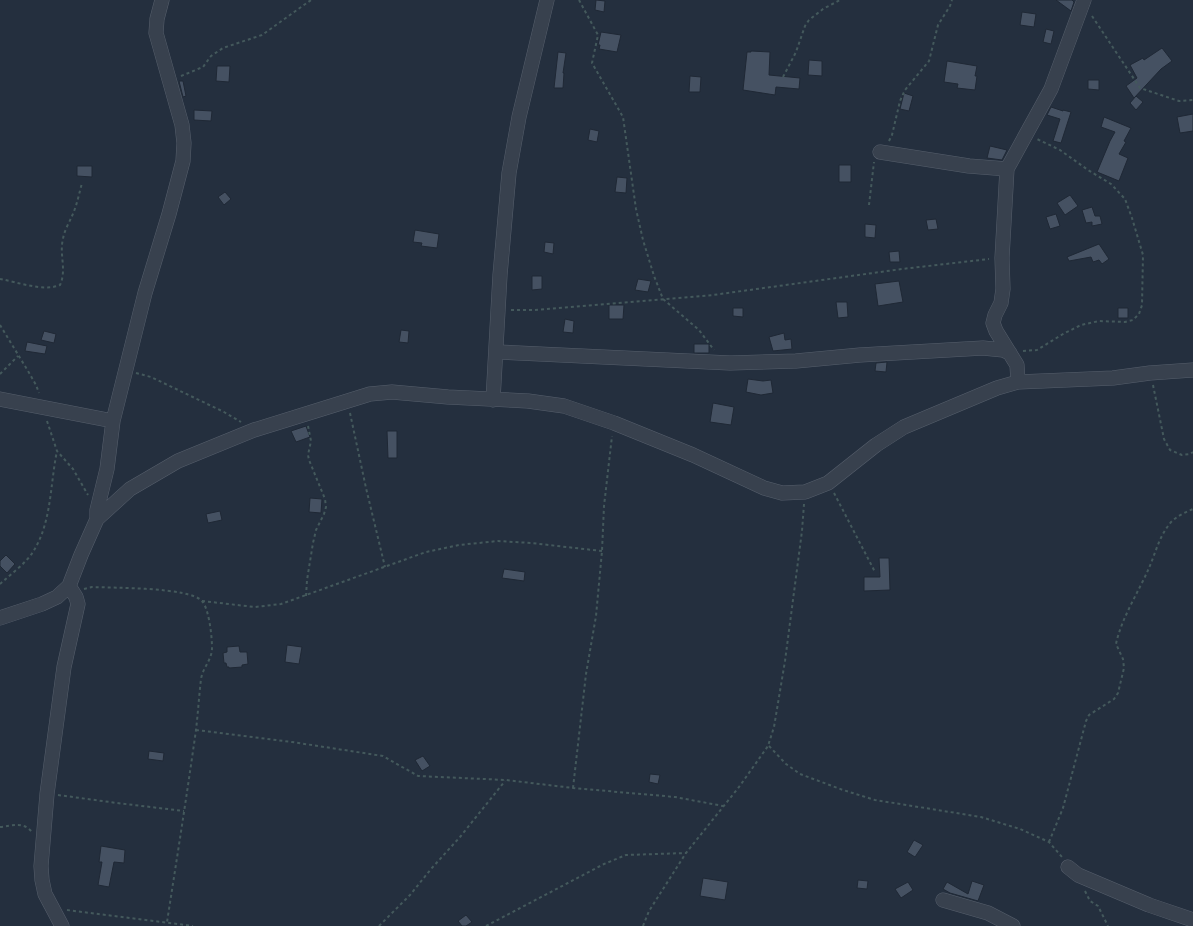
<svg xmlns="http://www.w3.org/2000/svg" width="1193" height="926" viewBox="0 0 1193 926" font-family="'DejaVu Sans',sans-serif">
<rect width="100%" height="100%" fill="#242f3e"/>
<!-- building -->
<path fill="#455162" stroke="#1f2835" d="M 596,0 L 605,1 L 604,12 L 595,10 Z
M 1056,0 L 1072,0 L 1074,2 L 1071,11 Z
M 1022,12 L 1036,14 L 1034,27 L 1020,25 Z
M 1046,29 L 1054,31 L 1051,44 L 1043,42 Z
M 601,32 L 621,35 L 617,52 L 599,49 L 600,45 L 598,45 Z
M 1162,48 L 1172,61 L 1161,69 L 1134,98 L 1126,86 L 1137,78 L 1130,65 L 1143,58 L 1144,60 Z
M 751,51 L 770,52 L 769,75 L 800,78 L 799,89 L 776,87 L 775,95 L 743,90 L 747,52 L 751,52 Z
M 558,52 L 566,53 L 563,73 L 564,73 L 563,88 L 554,88 Z
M 809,60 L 822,61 L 822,76 L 808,75 Z
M 947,61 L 977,66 L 975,76 L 977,76 L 975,90 L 957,88 L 958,84 L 944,82 Z
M 217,66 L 230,66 L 229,82 L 216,81 Z
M 690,76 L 701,77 L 700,92 L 689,92 Z
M 1088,80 L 1099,80 L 1099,90 L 1088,89 Z
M 179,81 L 183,81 L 186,96 L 183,97 Z
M 904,93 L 913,96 L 909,111 L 900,109 Z
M 1136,96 L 1143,102 L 1136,110 L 1130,103 Z
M 1051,107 L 1063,111 L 1063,110 L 1071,112 L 1061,143 L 1053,141 L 1060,119 L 1047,115 Z
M 194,110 L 212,111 L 211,121 L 194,120 Z
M 1193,114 L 1193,131 L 1180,133 L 1177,117 Z
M 1104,117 L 1131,128 L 1124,141 L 1126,142 L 1119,154 L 1128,158 L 1119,181 L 1097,172 L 1110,141 L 1115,132 L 1101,127 Z
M 590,129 L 599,131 L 597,142 L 588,140 Z
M 990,146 L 1007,150 L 1002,160 L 987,158 Z
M 839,165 L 851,165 L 851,182 L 839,182 Z
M 77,166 L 92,166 L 92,177 L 77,176 Z
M 617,177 L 627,178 L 626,193 L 615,192 Z
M 225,192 L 231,199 L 224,205 L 218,197 Z
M 1070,195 L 1078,206 L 1065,215 L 1057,203 Z
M 1092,207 L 1095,216 L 1100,216 L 1102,224 L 1092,226 L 1092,222 L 1086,223 L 1082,210 Z
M 1056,214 L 1060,226 L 1050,229 L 1046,217 Z
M 936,219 L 938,229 L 928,230 L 926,220 Z
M 865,224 L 876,225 L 875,238 L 865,237 Z
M 415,230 L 439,234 L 437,248 L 421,246 L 422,243 L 413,242 Z
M 545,242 L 554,243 L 553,254 L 544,252 Z
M 1099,244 L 1109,259 L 1102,264 L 1099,260 L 1093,262 L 1091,257 L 1069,261 L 1067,257 Z
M 899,251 L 900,262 L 890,262 L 889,252 Z
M 532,276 L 542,276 L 542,289 L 532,290 Z
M 638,279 L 651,281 L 648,292 L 635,290 Z
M 899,281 L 903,302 L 878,306 L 875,284 Z
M 836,302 L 847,302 L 848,317 L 838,318 Z
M 609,305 L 624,305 L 623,319 L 609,319 Z
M 733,308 L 743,308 L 743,317 L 733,316 Z
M 1118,308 L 1128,308 L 1128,318 L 1118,318 Z
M 565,319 L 574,321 L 573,333 L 563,332 Z
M 401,330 L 409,331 L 408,343 L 399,342 Z
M 44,331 L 56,334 L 54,343 L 41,340 Z
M 784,333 L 785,340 L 791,339 L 792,349 L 773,351 L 769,337 Z
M 27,342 L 47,346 L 45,354 L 25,351 Z
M 694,344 L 709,344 L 709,353 L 694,353 Z
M 887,362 L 886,372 L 875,371 L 876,363 Z
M 748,379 L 763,381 L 771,380 L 773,393 L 761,395 L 746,392 Z
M 713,403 L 734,407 L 731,425 L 710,422 Z
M 306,426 L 310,437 L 296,442 L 291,431 Z
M 387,431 L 397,431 L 397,458 L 388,458 Z
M 310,498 L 322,499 L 321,513 L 309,512 Z
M 220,511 L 222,520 L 208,523 L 206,514 Z
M 6,555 L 15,564 L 7,573 L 0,566 L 0,561 Z
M 879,558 L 889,558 L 890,590 L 864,591 L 864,577 L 880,577 Z
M 504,569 L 525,572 L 524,581 L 502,578 Z
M 287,645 L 302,647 L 299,664 L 285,662 Z
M 239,646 L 240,652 L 247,652 L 248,664 L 242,665 L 242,667 L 229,668 L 229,667 L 227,667 L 226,663 L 224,663 L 223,653 L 227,652 L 227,647 Z
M 149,751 L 164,753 L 163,761 L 148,759 Z
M 423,756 L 430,766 L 422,771 L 415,760 Z
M 650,774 L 660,775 L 658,784 L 649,782 Z
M 914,840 L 923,845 L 915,857 L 907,852 Z
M 101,846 L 125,850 L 124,863 L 114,862 L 109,887 L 98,885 L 102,862 L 99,862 Z
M 703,878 L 728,882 L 725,900 L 700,896 Z
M 858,880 L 868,881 L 867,889 L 857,888 Z
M 972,881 L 984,885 L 978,901 L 950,893 L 943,889 L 947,882 L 968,894 Z
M 908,882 L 913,890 L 901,898 L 895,889 Z
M 466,915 L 472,922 L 466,926 L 462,926 L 458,921 Z"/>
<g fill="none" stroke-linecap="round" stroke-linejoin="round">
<defs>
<path id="street" d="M 880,152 L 969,166 L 1007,169
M 497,352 L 730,363 L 796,361 L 860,355 L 983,348 L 1003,350 L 1010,353
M 1018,382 L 1017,365 L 996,331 L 993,323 L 995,315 L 1001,303 L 1003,289 L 1002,258 L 1007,169 L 1051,89 L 1084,0
M 0,399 L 113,421
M 493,400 L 500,275 L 509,173 L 519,117 L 547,0
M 97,519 L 97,510 L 107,469 L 113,421 L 145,293 L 169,214 L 183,161 L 184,143 L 182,125 L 156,33 L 157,19 L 162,0
M 0,618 L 42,604 L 57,597 L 69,586 L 81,555 L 97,519 L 130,489 L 178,461 L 254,430 L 370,394 L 392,392 L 448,397 L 528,401 L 564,406 L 614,423 L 693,455 L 764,488 L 782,493 L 805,492 L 828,483 L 876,445 L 904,427 L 997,388 L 1018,382 L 1113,378 L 1150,373 L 1193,370
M 1068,867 L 1078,875 L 1149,905 L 1193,920
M 943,900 L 988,913 L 1013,926
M 62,926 L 45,894 L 42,880 L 41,866 L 47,794 L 64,667 L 78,604 L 76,597 L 69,586"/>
</defs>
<!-- street casing -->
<use href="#street" stroke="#565f6c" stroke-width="15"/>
<!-- path -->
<path stroke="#44595c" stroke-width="2" stroke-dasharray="3 3" stroke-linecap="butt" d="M 579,0 L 598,35 L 592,63 L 623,117 L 636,209 L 643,240 L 654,276 L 663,299 L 699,330 L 714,350
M 1092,16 L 1140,88 L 1179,101 L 1193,100
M 181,76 L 203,67 L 211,56 L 223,48 L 262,35 L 311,0
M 783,77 L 796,52 L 805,26 L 809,20 L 823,9 L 840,0
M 889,141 L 892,135 L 900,101 L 905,90 L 929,61 L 938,25 L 950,6 L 952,0
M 869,205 L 874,162
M 0,279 C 18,282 43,292 60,285 C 67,270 59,254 63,239 C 64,231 69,223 72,216 C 77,205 79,194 82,183
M 511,310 L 535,310 L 713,295 L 902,269 L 989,259
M 0,325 L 28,371 L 36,385 L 39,393
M 1023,351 L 1037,350 L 1063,334 L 1081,325 L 1099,321 L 1125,322 L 1133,320 L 1139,314 L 1142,305 L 1143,255 L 1132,218 L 1125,199 L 1111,184 L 1088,170 L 1060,150 L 1037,139
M 136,373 L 151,377 L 224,412 L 241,422
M 0,374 L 18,356
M 1153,385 L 1164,439 L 1170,450 L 1182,455 L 1190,454 L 1193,452
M 350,413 L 366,488 L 385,567
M 47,421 L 57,451 L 73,469 L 88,495
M 834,493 L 875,572
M 0,584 C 11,574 25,564 33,552 C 52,522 50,484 57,451
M 84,589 L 92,587 C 113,588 189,587 202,601 C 209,609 212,636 212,648 C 212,660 203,667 201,679 C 199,696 198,713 196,730 C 187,794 177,858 167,922
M 306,596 L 307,580 L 313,543 L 316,530 L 324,514 L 326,507 L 325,499 L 309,460 L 308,455 L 311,441 L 308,426
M 202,601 L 255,607 L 281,604 L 426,552 L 459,545 L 498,541 L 531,543 L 602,551
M 196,730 L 292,742 L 383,756 L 418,776 L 506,780 L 573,788 L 675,797 L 723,806
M 769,746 L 786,764 L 800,774 L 843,790 L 875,800 L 981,817 L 1020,829 L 1049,842 L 1062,857
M 573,788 L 586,674 L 596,616 L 602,551 L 604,506 L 612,436
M 58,795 L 117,803 L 184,811
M 0,827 C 12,826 23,821 32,832
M 1049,842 L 1063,808 L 1086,721 L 1089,715 L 1114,699 L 1118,693 L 1124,668 L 1123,659 L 1116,644 C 1121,619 1139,591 1149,568 C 1155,554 1159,538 1168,526 C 1174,517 1184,513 1193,509
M 1085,891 L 1090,901 L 1098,906 L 1108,926
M 67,910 L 193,926
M 379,926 L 410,895 L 431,869 L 460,837 L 505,781
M 486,926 L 604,864 L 626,855 L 686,853
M 643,926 L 649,911 L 686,853 L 739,787 L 768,746 L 774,727 L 785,661 L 802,531 L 804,504"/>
<!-- street -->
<use href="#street" stroke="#38414e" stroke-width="14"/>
</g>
</svg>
